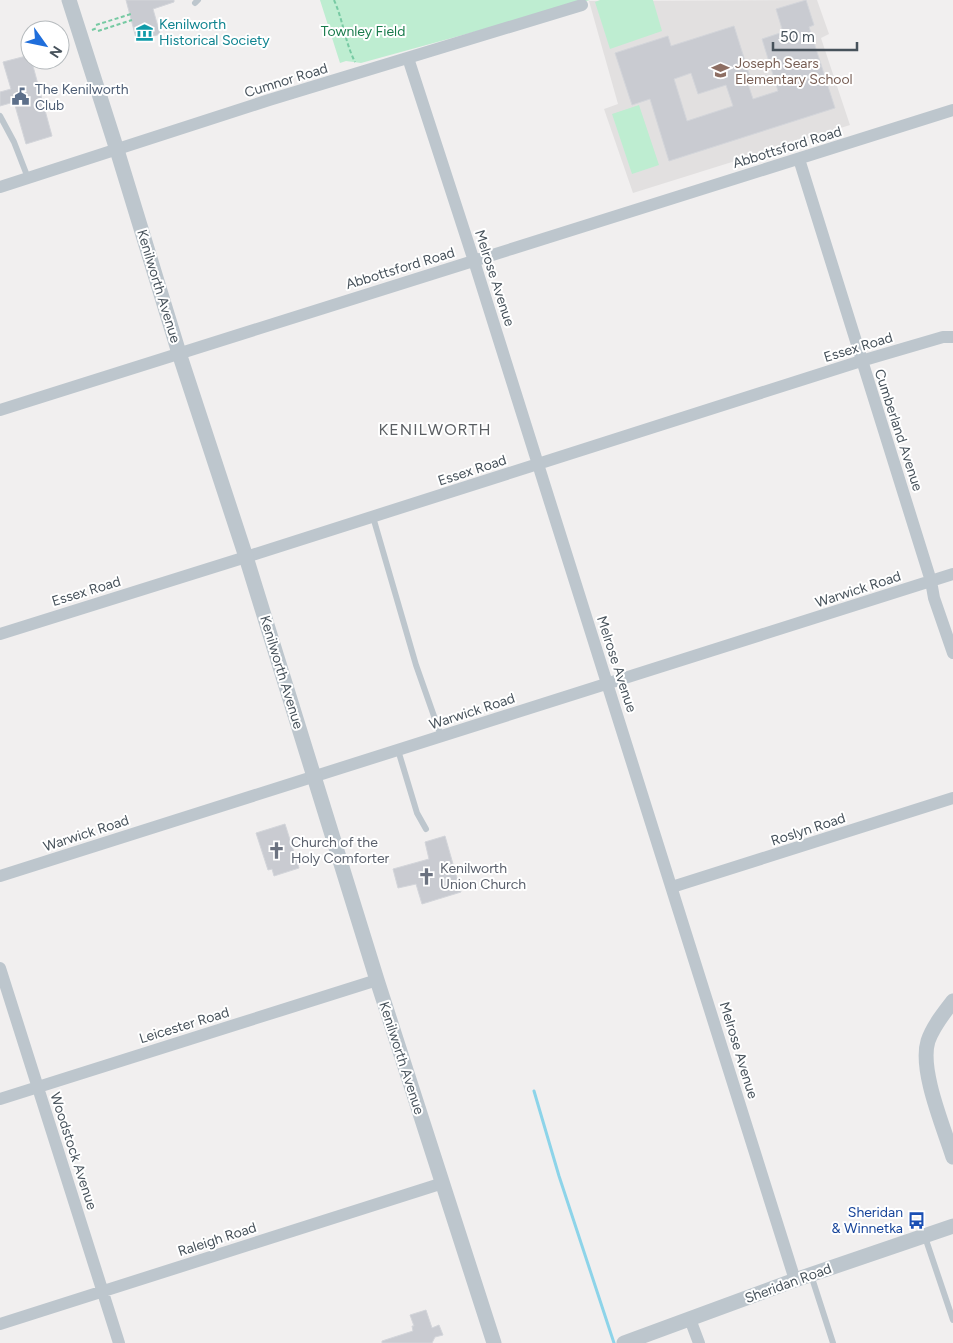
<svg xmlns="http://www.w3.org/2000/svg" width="953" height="1343" viewBox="0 0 953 1343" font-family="Figtree,sans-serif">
<rect width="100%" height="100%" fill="#f1efef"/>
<!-- education -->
<path fill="#e2e0e0" d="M 817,0 L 829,34 L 821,38 L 850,125 L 633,193 L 604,109 L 618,104 L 589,1 Z"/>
<!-- green -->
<path fill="#beedd1" d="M 320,0 L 590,0 L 361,63 L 346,61 L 340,63 Z
M 600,0 L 653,0 L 662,31 L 610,49 L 595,2 Z
M 639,105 L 659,165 L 632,174 L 612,114 Z"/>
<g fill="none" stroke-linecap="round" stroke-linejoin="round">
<!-- stream -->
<path stroke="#8dd4e9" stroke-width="3" d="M 534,1091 L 559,1176 L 614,1343"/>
</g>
<!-- building -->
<path fill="#c9cbd1" stroke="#d3d5da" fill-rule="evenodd" d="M 126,0 L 174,0 L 174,2 L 153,9 L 160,34 L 137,42 Z
M 806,0 L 814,25 L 809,27 L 835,108 L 669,161 L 650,99 L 632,105 L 615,53 L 668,36 L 671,46 L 734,26 L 751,80 L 747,81 L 753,99 L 778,91 L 762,39 L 783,32 L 776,9 ZM 691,73 L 698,94 L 726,85 L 733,106 L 687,121 L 674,79 Z
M 30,55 L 52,136 L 26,144 L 14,102 L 0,106 L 0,92 L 11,89 L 3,62 Z
M 285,824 L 299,868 L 274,876 L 272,869 L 268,870 L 256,833 Z
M 445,836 L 461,892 L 422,904 L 416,884 L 398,888 L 393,869 L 429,859 L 425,842 Z
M 426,1310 L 432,1328 L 439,1325 L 443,1335 L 435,1337 L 432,1343 L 382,1343 L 382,1341 L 413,1331 L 412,1326 L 414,1326 L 410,1315 Z"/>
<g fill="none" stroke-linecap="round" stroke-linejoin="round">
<!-- path -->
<path stroke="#77caa3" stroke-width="2" stroke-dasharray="4 2.5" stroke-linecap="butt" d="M 334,0 C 343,20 345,42 355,62
M 96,25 L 131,14
M 92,30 L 97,28
M 98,31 L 132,20"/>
<!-- service -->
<path stroke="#bdc6cd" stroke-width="6" d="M 195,3 L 198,0
M 0,116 L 14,142 L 28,178
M 373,517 L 416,665 L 441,736
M 398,750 L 417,813 L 426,829
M 925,1237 L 953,1320
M 811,1275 L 833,1343"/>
<!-- minor -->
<path stroke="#bdc6cd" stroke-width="12" d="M 408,58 L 474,261 L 795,1280
M 799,159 L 931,581 L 934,598 L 953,653
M 0,187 L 269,100 L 582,5
M 0,410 L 953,110
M 0,634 L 246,557 L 861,361 L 943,337 L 953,337
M 0,876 L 953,574
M 672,887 L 953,798
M 0,968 L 119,1343
M 0,1099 L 377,980
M 690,1319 L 699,1343
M 0,1324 L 443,1183"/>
<!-- tertiary -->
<path stroke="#bdc6cd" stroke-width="15" d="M 69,0 L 117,150 L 179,353 L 246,557 L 377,980 L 494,1343
M 953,1001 C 944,1013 933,1026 928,1041 C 919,1070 944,1128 953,1157
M 624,1343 L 795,1280 L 953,1226"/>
</g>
<!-- icons -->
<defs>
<symbol id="museum-bare" viewBox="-9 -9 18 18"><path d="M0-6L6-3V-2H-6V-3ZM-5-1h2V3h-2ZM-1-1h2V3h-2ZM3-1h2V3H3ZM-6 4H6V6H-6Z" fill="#0f9aa8" stroke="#fff" stroke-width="2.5" paint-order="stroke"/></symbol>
<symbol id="school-bare" viewBox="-9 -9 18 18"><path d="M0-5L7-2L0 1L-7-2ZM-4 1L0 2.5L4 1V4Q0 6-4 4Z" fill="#8d6e63" stroke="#fff" stroke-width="2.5" paint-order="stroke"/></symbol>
<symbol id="civic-bare" viewBox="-9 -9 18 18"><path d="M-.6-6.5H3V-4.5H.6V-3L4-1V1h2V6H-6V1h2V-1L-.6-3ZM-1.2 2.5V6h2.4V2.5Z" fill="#5c6f8a" stroke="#fff" stroke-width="2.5" paint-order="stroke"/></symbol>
<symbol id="church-bare" viewBox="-9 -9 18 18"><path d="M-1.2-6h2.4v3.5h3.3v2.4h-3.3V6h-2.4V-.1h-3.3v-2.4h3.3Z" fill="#6b7280" stroke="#fff" stroke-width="2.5" paint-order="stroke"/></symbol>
<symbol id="bus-bare" viewBox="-9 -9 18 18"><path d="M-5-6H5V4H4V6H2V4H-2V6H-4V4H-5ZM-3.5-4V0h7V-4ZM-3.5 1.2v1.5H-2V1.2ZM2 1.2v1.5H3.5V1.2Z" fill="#1a4fb4" stroke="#fff" stroke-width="2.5" paint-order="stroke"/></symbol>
</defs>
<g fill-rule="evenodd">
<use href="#museum-bare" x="132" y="20" width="25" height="25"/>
<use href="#school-bare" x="708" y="58" width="25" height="25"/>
<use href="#civic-bare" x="8" y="84" width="25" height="25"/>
<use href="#church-bare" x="264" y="838" width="25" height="25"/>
<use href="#church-bare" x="414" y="864" width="25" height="25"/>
<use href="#bus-bare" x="904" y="1208" width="25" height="25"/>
</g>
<g text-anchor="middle" stroke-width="4" stroke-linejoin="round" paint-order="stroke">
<!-- culture labels -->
<g font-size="14" fill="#0d838f" stroke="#fff" text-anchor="start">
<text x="159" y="29">Kenilworth<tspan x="159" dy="16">Historical Society</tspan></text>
</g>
<!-- park labels -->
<g font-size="14" fill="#1a7b4c" stroke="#fff">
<text x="363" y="36">Townley Field</text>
</g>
<!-- education labels -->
<g font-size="14" fill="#785e54" stroke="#fff" text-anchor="start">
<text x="735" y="68">Joseph Sears<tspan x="735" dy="16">Elementary School</tspan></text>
</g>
<!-- street labels -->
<g font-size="14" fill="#47525b" stroke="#fff">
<text transform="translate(286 80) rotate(-17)" y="5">Cumnor Road</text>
<text transform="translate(787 147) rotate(-17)" y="5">Abbottsford Road</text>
<text transform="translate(400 268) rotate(-17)" y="5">Abbottsford Road</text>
<text transform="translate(495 278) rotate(72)" y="5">Melrose Avenue</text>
<text transform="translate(159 286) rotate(73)" y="5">Kenilworth Avenue</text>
<text transform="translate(858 347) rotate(-17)" y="5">Essex Road</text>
<text transform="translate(899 430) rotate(72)" y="5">Cumberland Avenue</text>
<text transform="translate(472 470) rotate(-18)" y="5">Essex Road</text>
<text transform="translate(858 589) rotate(-18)" y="5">Warwick Road</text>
<text transform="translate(86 591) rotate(-17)" y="5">Essex Road</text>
<text transform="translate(617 664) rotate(72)" y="5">Melrose Avenue</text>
<text transform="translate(282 672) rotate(73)" y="5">Kenilworth Avenue</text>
<text transform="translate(472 711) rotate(-18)" y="5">Warwick Road</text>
<text transform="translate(808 829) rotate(-18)" y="5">Roslyn Road</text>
<text transform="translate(86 833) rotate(-18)" y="5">Warwick Road</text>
<text transform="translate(184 1025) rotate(-17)" y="5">Leicester Road</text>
<text transform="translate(739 1050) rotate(73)" y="5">Melrose Avenue</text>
<text transform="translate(402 1058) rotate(72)" y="5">Kenilworth Avenue</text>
<text transform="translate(74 1151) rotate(72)" y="5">Woodstock Avenue</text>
<text transform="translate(217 1239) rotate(-18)" y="5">Raleigh Road</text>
<text transform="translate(788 1283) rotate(-20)" y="5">Sheridan Road</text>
</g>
<!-- service labels -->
<g font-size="14" fill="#4e5e75" stroke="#fff" text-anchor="start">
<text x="35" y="94">The Kenilworth<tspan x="35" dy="16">Club</tspan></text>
</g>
<!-- worship labels -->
<g font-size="14" fill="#5b616d" stroke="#fff" text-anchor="start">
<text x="291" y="847">Church of the<tspan x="291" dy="16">Holy Comforter</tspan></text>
<text x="440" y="873">Kenilworth<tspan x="440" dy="16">Union Church</tspan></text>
</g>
<!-- transit labels -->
<g font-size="14" fill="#164399" stroke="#fff" text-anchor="end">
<text x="903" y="1217">Sheridan<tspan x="903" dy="16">&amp; Winnetka</tspan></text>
</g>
<!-- quarter labels -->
<g font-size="16" letter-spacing="1" fill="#5b5f63" stroke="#fff">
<text x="435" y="435">KENILWORTH</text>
</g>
</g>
<!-- north arrow -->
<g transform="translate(45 45) rotate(123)"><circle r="24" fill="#ffffff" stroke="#b5babd"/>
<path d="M0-4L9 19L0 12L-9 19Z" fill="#1f6edb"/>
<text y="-8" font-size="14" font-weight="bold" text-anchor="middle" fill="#47525b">N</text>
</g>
<!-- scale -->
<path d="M773 42v8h84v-8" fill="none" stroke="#47525b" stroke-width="2.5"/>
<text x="780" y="42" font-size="15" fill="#47525b" stroke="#ffffff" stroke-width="4" paint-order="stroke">50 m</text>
</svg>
